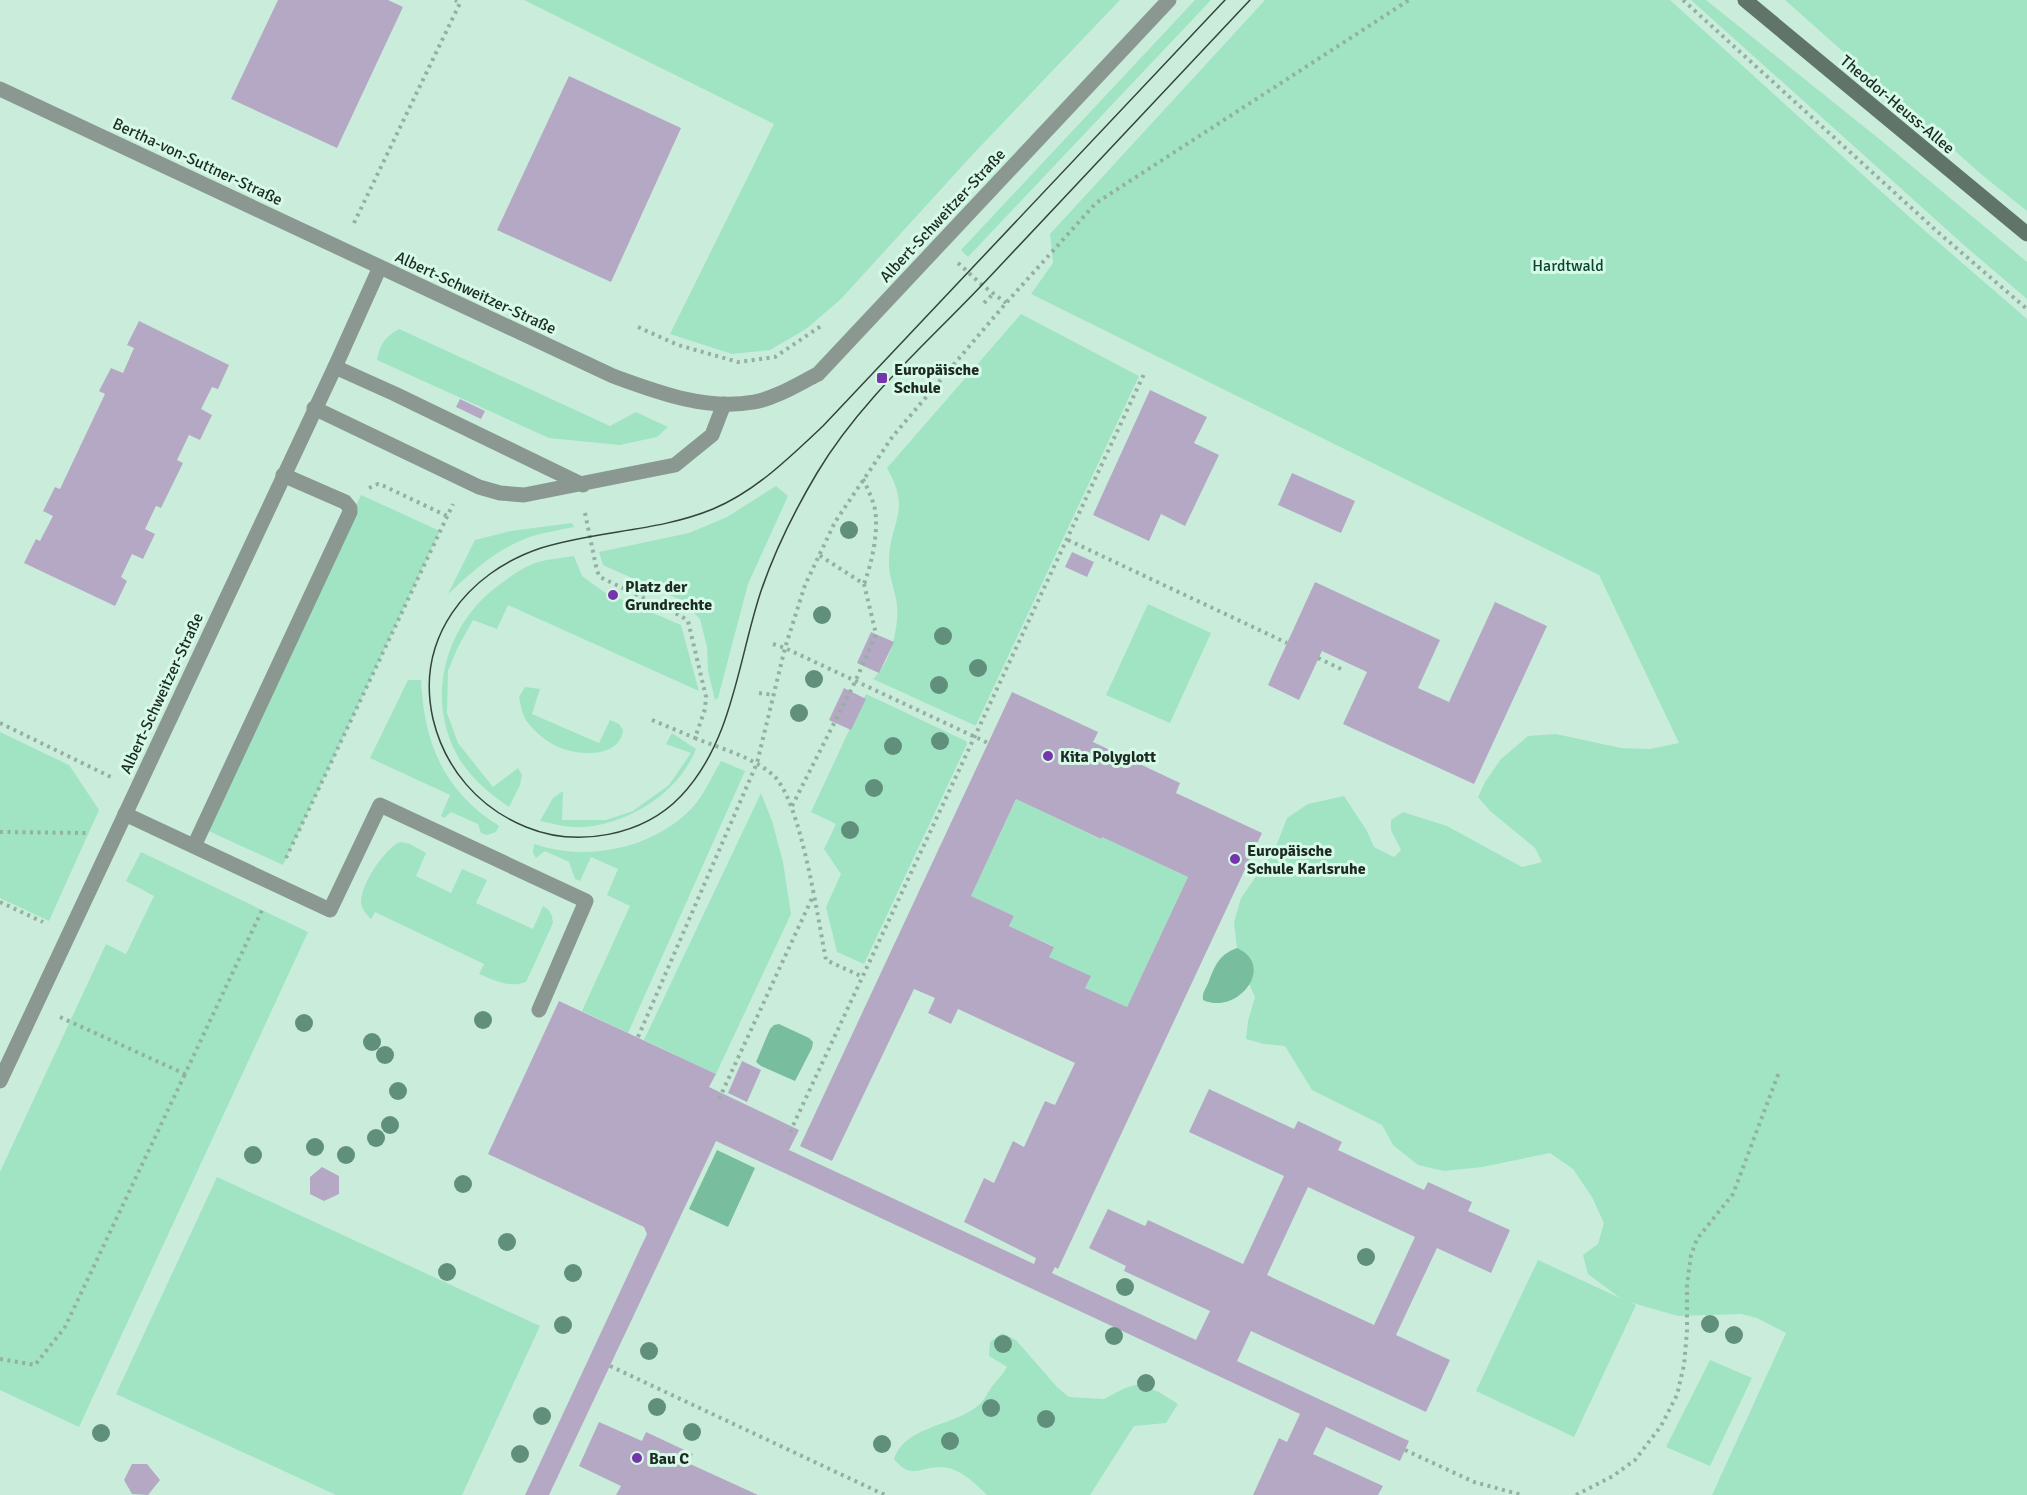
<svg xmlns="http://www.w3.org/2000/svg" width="2027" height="1495" viewBox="0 0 2027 1495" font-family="Signika,sans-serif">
<rect width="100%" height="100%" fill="#caeddb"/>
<!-- green -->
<path fill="#a0e4c4" d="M 524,0 L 1120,0 L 975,152 L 841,299 L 806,329 L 770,350 L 732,354 L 670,334 L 774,124 Z
M 1195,0 L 1211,0 L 968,257 L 961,250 Z
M 1265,0 L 1670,0 L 1916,223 L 2027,319 L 2027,1495 L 1712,1495 L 1786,1333 L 1757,1318 L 1741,1314 L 1678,1316 L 1629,1302 L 1636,1305 L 1574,1437 L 1476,1391 L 1538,1260 L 1620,1298 L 1588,1274 L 1583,1255 L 1598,1244 L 1604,1223 L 1592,1197 L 1573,1169 L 1550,1153 L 1482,1167 L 1444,1171 L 1418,1165 L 1393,1145 L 1382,1125 L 1312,1090 L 1285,1046 L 1264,1044 L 1246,1039 L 1248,1021 L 1255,997 L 1245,975 L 1237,948 L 1234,922 L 1241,898 L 1275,849 L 1287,818 L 1308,804 L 1344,796 L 1367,831 L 1374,847 L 1394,857 L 1401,850 L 1391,830 L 1391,820 L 1403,812 L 1447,826 L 1522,867 L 1542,862 L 1535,848 L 1490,811 L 1478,797 L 1485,782 L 1501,759 L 1528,736 L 1556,734 L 1621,748 L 1650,749 L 1679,743 L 1599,575 L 1031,294 L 1053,263 L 1050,234 Z
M 1691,0 L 1706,0 L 1878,138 L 2027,262 L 2027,299 L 1965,246 Z
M 1785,0 L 2027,0 L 2027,211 L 1982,175 Z
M 1021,314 L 1139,376 L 976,725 L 974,725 L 873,679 C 890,664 899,628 897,606 C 896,591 888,576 889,561 C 890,520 912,512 887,468 Z
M 399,329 L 610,426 L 636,412 L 668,427 L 657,437 L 620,445 L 549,438 L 377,360 C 380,344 385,337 399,329 Z
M 776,486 L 788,496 L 748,584 L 718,698 L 715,700 L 708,671 L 707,647 L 700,619 L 681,600 L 603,565 L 599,552 L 689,533 L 727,517 Z
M 361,495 L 440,531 L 283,865 L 202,828 Z
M 572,523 L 574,527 C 561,530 546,532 533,536 C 499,547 474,570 448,594 L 475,540 L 511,531 Z
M 574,556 L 582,576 L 604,592 L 681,625 L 699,691 L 508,605 L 497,629 L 473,620 L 457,649 L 448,671 L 447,713 L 458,743 L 493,787 L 518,768 L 522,775 L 520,785 L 509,807 C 490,794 473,780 460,760 C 424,701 444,625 499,585 C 511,576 523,567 538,562 C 549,559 562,558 574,556 Z
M 1148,604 L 1211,633 L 1170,723 L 1106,695 Z
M 408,680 L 421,680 C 424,744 444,791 499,826 L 496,832 L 487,835 L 481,833 L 478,824 L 451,812 L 444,818 L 441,816 L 450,795 L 370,758 Z
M 525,687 L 540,689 L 532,714 L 599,743 L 610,720 L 619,724 L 623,730 C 620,759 576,756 556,746 C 546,741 535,732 528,723 C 522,716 521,705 519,697 Z
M 866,694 L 966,741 L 967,744 L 864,964 L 837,952 L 826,907 L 841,874 L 824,849 L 836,824 L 811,812 Z
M 0,732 L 69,765 L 99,810 L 49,921 L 0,898 Z
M 672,733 L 696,749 C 679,793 627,825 582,827 C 568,828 554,824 540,821 L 553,798 L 563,791 L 562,820 L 606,820 L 633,811 L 669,785 L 691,753 L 666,744 Z
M 721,761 L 745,771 L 628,1033 L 582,1011 L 630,906 L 607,895 L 618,869 L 591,857 L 580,881 L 575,879 L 569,862 L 545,851 L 536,858 L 533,853 L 534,844 C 587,862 653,849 692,808 C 704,795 712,776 721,761 Z
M 761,793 L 772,821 L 783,862 L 791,914 L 716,1074 L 644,1040 Z
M 1016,799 L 1100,839 L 1102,837 L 1188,877 L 1127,1007 L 1085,988 L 1090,976 L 1049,957 L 1053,946 L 1009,926 L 1014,916 L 971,896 Z
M 400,842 L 410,844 L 426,853 L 416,876 L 451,893 L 462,869 L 487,880 L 476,903 L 533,929 L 543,906 C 551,911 552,914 553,923 L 526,982 C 509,988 496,981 479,974 L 484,964 L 375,912 L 371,919 C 367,915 362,910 361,903 C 360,886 384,849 400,842 Z
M 141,852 L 308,932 L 79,1427 L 0,1390 L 0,1172 L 106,944 L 126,954 L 154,896 L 126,881 Z
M 217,1177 L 540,1326 L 462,1495 L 336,1495 L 116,1394 Z
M 1002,1333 L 1016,1340 L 1057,1387 L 1069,1397 L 1104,1399 L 1125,1388 L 1139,1384 L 1159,1392 L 1178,1404 L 1166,1423 L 1134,1426 L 1090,1495 L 987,1495 C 975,1483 961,1469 942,1467 C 921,1466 911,1481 894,1459 C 904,1428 948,1426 972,1410 C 985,1402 985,1396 993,1385 C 998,1379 1003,1374 1007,1367 L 989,1356 L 990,1342 Z
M 1710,1360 L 1752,1378 L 1710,1466 L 1666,1447 Z"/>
<!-- water -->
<path fill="#78bd9d" d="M 1237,948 C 1277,966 1237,1016 1203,1000 C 1202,992 1206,989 1209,981 C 1215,965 1220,954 1237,948 Z
M 779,1024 L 809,1038 L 813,1042 L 812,1048 L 795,1081 L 761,1066 L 756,1062 L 770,1029 L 774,1025 Z
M 717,1150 L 755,1168 L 728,1227 L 689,1209 Z"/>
<!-- building -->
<path fill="#b5a8c5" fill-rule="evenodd" d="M 278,0 L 388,0 L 403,7 L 337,148 L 231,99 Z
M 569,76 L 681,128 L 611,282 L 497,230 Z
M 139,321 L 229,365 L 218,389 L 212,387 L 201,409 L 212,415 L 200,440 L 189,435 L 177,460 L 183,463 L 161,508 L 156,506 L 145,529 L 155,534 L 143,559 L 132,554 L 121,577 L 127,581 L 115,606 L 24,563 L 36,539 L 40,541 L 53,516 L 43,511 L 55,487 L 60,489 L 105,394 L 99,391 L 111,368 L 123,373 L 134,348 L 127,345 Z
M 1150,390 L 1207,417 L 1194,443 L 1219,455 L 1185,526 L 1161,514 L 1149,541 L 1093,515 Z
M 460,399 L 485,411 L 481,419 L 456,407 Z
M 1292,473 L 1355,501 L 1341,533 L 1278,505 Z
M 1072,552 L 1094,562 L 1087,577 L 1065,567 Z
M 1315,582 L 1440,640 L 1418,688 L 1449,702 L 1495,602 L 1547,626 L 1474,784 L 1343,724 L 1367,672 L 1322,651 L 1299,700 L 1268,685 Z
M 871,632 L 894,642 L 879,673 L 857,663 Z
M 844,688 L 866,699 L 851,730 L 829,720 Z
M 1012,692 L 1098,732 L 1093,742 L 1180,783 L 1176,793 L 1262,833 L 1058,1269 L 1055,1267 L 1052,1273 L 1196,1340 L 1210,1311 L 1124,1271 L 1126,1266 L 1089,1248 L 1108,1209 L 1145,1226 L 1148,1220 L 1243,1264 L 1284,1176 L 1189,1132 L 1209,1089 L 1294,1129 L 1298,1121 L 1342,1142 L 1338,1150 L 1424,1190 L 1428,1182 L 1472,1202 L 1468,1211 L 1510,1230 L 1491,1273 L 1437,1248 L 1396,1335 L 1450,1360 L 1426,1412 L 1251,1331 L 1237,1361 L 1409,1441 L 1400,1461 L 1326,1427 L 1313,1454 L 1383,1486 L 1378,1495 L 1253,1495 L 1279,1438 L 1287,1442 L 1300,1414 L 716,1141 L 549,1495 L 525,1495 L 647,1234 L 644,1227 L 488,1154 L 559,1001 L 716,1074 L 709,1087 L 799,1130 L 789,1150 L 1034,1264 L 1036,1258 L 964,1222 L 984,1178 L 994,1183 L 1013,1141 L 1024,1147 L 1045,1101 L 1055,1105 L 1075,1063 L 958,1009 L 951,1024 L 928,1013 L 935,998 L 914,989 L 832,1161 L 800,1146 ZM 1016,799 L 1101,839 L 1102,837 L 1188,877 L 1127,1007 L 1085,988 L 1091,976 L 1049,957 L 1054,947 L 1009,926 L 1014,916 L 971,896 ZM 1308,1187 L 1415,1237 L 1374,1325 L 1267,1275 Z
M 742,1061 L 761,1070 L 747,1102 L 728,1093 Z
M 322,1167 L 339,1176 L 339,1194 L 324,1201 L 310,1194 L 310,1177 Z
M 599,1422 L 642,1441 L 646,1432 L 693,1454 L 688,1463 L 758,1495 L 616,1495 L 621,1486 L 579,1466 Z
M 132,1464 L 147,1464 L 160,1480 L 148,1495 L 132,1494 L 124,1480 Z"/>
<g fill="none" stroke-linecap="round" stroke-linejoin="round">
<!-- path -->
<path stroke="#94b0a2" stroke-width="4" stroke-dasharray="3 4.5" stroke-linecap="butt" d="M 1683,0 L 1940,234 L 2027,309
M 354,223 L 460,3 L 455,0
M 958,263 L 982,285 L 1006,303
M 984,303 L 993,294
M 638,327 L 678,345 L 738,362 L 775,357 L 821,326
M 863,479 C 867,487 871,496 874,505 C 880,527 872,563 864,584
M 369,488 L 378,484 L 384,486 L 447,516
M 585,513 L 597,571 L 600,577 L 681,616 L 688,621 L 706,697 L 705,709 L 695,738 C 721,749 751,756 773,775 C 801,800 818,920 826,960 L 863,977
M 1068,540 L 1287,643
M 773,644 L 785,648 L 988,743
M 1318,658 L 1341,669
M 759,693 L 774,695
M 652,720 L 695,738
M 0,723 L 111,777
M 792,806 L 856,680 L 876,634 L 864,584 L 819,555
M 0,832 L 86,833
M 286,858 L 453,504
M 0,902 L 43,922
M 60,1017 L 185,1074 L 263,908
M 638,1037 L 757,763 L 785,648 L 805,585 L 835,522 L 893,436 L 1006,303 L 1096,203 L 1409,0
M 719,1099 L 813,896
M 790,1132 L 1144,374
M 0,1359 L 35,1365 L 65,1327 L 185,1074
M 610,1366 L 885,1495
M 1405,1450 L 1474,1482 L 1522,1495
M 1576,1495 L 1613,1476 L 1635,1460 L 1661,1426 L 1677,1395 L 1684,1365 L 1687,1331 L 1687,1285 L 1691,1255 L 1697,1239 L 1733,1194 L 1779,1072"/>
<!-- lane -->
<path stroke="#8a9891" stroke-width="15" d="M 335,367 L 395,394 L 583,485
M 314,408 L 479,487 L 500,493 L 524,495 L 675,465 L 712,435 L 724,404
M 125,814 L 330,910 L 380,805 L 586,901 L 539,1010
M 194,846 L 350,512 L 350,508 L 345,502 L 283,475"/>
<!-- street -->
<path stroke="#8a9891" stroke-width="15" d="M 0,89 L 613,376 C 657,392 706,411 754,402 C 776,398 798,384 818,374 L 1169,0
M 0,1081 L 335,367 L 380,267"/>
<!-- secondary -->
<path stroke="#60746a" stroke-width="15" d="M 1745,0 L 2027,234"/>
<!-- tram -->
<path stroke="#34443c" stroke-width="1.5" d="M 1225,0 L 823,426 C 790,457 756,491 713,509 C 657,532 598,530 541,548 C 466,573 415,639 433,719 C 445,769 479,808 526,827 C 577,848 643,836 681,796 C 733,741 738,660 761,591 C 775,550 795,510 817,473 C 860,401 925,345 982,285 C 1072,190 1160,95 1250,0"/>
</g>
<!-- trees -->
<g fill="#60907c">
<circle cx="849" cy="530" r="9"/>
<circle cx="822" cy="615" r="9"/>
<circle cx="943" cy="636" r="9"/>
<circle cx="978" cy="668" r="9"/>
<circle cx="814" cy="679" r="9"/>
<circle cx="939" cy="685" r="9"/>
<circle cx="799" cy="713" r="9"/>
<circle cx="940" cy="741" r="9"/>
<circle cx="893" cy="746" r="9"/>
<circle cx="874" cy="788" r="9"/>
<circle cx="850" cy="830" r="9"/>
<circle cx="483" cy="1020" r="9"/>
<circle cx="304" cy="1023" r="9"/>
<circle cx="372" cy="1042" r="9"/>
<circle cx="385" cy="1055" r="9"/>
<circle cx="398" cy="1091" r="9"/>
<circle cx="390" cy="1125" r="9"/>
<circle cx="376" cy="1138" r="9"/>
<circle cx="315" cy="1147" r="9"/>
<circle cx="253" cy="1155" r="9"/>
<circle cx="346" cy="1155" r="9"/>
<circle cx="463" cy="1184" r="9"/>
<circle cx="507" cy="1242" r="9"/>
<circle cx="1366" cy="1257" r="9"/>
<circle cx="447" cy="1272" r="9"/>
<circle cx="573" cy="1273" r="9"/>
<circle cx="1125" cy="1287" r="9"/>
<circle cx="1710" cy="1324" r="9"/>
<circle cx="563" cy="1325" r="9"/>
<circle cx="1734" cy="1335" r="9"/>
<circle cx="1114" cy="1336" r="9"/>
<circle cx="1003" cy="1344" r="9"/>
<circle cx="649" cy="1351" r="9"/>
<circle cx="1146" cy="1383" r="9"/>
<circle cx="657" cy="1407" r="9"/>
<circle cx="991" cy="1408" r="9"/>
<circle cx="542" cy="1416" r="9"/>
<circle cx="1046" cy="1419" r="9"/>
<circle cx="692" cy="1432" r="9"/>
<circle cx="101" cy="1433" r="9"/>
<circle cx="950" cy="1441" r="9"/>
<circle cx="882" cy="1444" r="9"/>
<circle cx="520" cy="1454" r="9"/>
</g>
<!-- markers -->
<g fill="#7536ab" stroke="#d7fae8" stroke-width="2">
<rect x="876" y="372" width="12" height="12" rx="3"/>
<circle cx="613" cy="595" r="6"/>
<circle cx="1048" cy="756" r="6"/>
<circle cx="1235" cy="859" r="6"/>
<circle cx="637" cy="1458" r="6"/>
</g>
<g text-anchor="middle" stroke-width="6" stroke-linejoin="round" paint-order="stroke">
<!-- street labels -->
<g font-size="16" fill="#1d2a23" stroke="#d7fae8">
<text transform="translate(1898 104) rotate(40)" y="6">Theodor-Heuss-Allee</text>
<text transform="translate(198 161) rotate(25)" y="6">Bertha-von-Suttner-Straße</text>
<text transform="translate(942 215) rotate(-47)" y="6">Albert-Schweitzer-Straße</text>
<text transform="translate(476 292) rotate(25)" y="6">Albert-Schweitzer-Straße</text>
<text transform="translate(161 693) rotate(-65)" y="6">Albert-Schweitzer-Straße</text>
</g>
<!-- park labels -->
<g font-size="16" fill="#0a442f" stroke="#d7fae8">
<text x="1568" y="271">Hardtwald</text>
</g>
<!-- poi labels -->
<g font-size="16" font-weight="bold" fill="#1d2a23" stroke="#d7fae8" text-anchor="start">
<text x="894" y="375">Europäische<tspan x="894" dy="18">Schule</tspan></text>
<text x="625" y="592">Platz der<tspan x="625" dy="18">Grundrechte</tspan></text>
<text x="1060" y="762">Kita Polyglott</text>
<text x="1247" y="856">Europäische<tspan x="1247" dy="18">Schule Karlsruhe</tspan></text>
<text x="649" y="1464">Bau C</text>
</g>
</g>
</svg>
